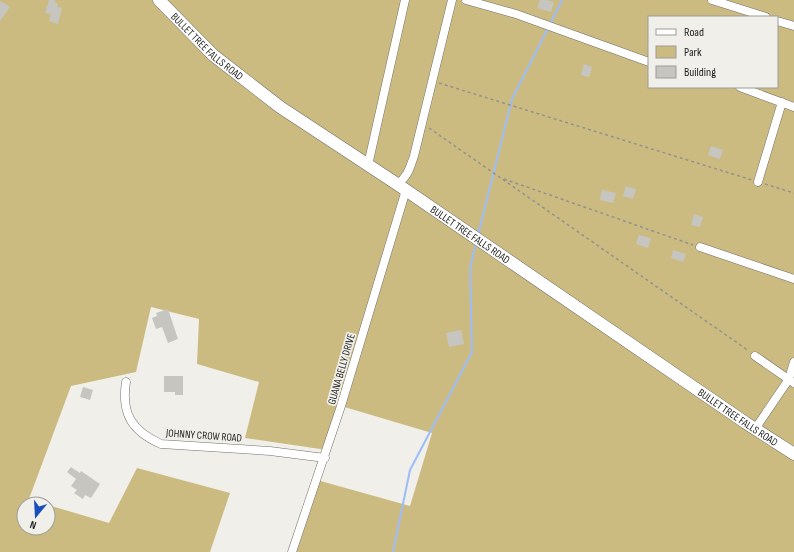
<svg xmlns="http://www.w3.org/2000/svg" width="794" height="552" viewBox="0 0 794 552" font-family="'Sofia Sans Condensed',sans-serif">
<rect width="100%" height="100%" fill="#f0efea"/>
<!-- green -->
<path fill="#ccbb81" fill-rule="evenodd" d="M 0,0 L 794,0 L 794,552 L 292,552 L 317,480 L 410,506 L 432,433 L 341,406 L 327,450 L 245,438 L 259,382 L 197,364 L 199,319 L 151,307 L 136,372 L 71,386 L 29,499 L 45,504 L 24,504 L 24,528 L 48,528 L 48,505 L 109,523 L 137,468 L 230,493 L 210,552 L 0,552 ZM 649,17 L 777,17 L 777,87 L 649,87 Z"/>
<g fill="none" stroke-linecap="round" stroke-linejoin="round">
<!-- stream -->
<path stroke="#9cbdfa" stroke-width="2" d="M 550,24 L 562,0
M 478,235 L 512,99 L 548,28
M 393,552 L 410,470 L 472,352 L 470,268 L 476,243"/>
</g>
<!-- building -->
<path fill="#c6c5c0" d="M 49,0 L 55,0 L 55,2 L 58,4 L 57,7 L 62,8 L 58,24 L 49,21 L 51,14 L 45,13 Z
M 540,0 L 547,0 L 554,2 L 551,12 L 537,8 Z
M 0,1 L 10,7 L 0,21 Z
M 584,64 L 592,67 L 589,77 L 581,75 Z
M 711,146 L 723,150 L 720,159 L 708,155 Z
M 626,186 L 636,189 L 633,199 L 623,196 Z
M 602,190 L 616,193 L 613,203 L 600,200 Z
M 694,214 L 703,217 L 700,227 L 691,225 Z
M 639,235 L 651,238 L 648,248 L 636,244 Z
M 673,250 L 686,254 L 683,262 L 671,258 Z
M 168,309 L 178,339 L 168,343 L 162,327 L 156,329 L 152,318 L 157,316 L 156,313 Z
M 461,330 L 464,344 L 449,347 L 446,333 Z
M 164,376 L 183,376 L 183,395 L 175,395 L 175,392 L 164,392 Z
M 83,387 L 93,390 L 90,400 L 80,397 Z
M 71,467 L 80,473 L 81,471 L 100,484 L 91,498 L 85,495 L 83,499 L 74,493 L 77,490 L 71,486 L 76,479 L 67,472 Z"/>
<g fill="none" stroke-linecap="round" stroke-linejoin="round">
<defs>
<path id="minor" d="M 466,0 L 516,14 L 649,62
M 712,0 L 766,17
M 777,21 L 794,26
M 740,87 L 794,107
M 368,165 L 405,0
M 758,182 L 782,102
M 397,184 C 408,177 410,167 414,156 L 452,0
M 700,247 L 794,279
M 755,356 L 794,383
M 126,382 C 121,414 132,431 161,444 L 270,451 L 325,458
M 755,429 L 789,379 L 794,362
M 292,552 L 341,406 L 406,190"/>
<g id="secondary">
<path id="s1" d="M 159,0 L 213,55 L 280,107 L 397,184 L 746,423 L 794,454"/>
</g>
</defs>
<!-- minor casing -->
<use href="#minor" stroke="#716f6b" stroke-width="9"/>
<!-- secondary casing -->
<use href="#secondary" stroke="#716f6b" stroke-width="13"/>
<!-- path -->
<path stroke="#92928e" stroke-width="1.5" stroke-dasharray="3 3" stroke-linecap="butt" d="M 439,83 L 752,180
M 429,128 L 749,351
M 504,179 L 693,245
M 765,184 L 794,193"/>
<!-- minor -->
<use href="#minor" stroke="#fff" stroke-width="8"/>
<!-- secondary -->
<use href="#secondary" stroke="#fff" stroke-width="12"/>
</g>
<g text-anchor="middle" stroke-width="3.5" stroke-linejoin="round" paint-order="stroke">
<!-- street labels -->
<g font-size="11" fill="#1f1f1d" stroke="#f0efea">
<text dy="4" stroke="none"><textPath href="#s1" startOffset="67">BULLET TREE FALLS ROAD</textPath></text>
<text dy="4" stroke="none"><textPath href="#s1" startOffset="391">BULLET TREE FALLS ROAD</textPath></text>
<text transform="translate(341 369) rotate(-74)" y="4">GUANA BELLY DRIVE</text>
<text dy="4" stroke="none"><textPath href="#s1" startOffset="715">BULLET TREE FALLS ROAD</textPath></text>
<text transform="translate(204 435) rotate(4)" y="4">JOHNNY CROW ROAD</text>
</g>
</g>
<!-- legend -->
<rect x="648" y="16" width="130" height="72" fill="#f0efea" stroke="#9c9c98"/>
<rect x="656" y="29" width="20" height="6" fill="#ffffff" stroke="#9c9c98"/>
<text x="684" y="36" font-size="12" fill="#1f1f1d">Road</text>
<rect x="656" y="46" width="20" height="12" fill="#ccbb81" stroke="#9c9c98"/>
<text x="684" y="56" font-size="12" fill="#1f1f1d">Park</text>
<rect x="656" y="66" width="20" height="12" fill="#c6c5c0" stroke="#9c9c98"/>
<text x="684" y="76" font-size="12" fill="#1f1f1d">Building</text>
<!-- north arrow -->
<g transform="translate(36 516) rotate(198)"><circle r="19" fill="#f0efea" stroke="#9c9c98"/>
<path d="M0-3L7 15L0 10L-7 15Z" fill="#1a4fbb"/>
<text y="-6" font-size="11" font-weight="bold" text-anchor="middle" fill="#1f1f1d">N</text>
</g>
</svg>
